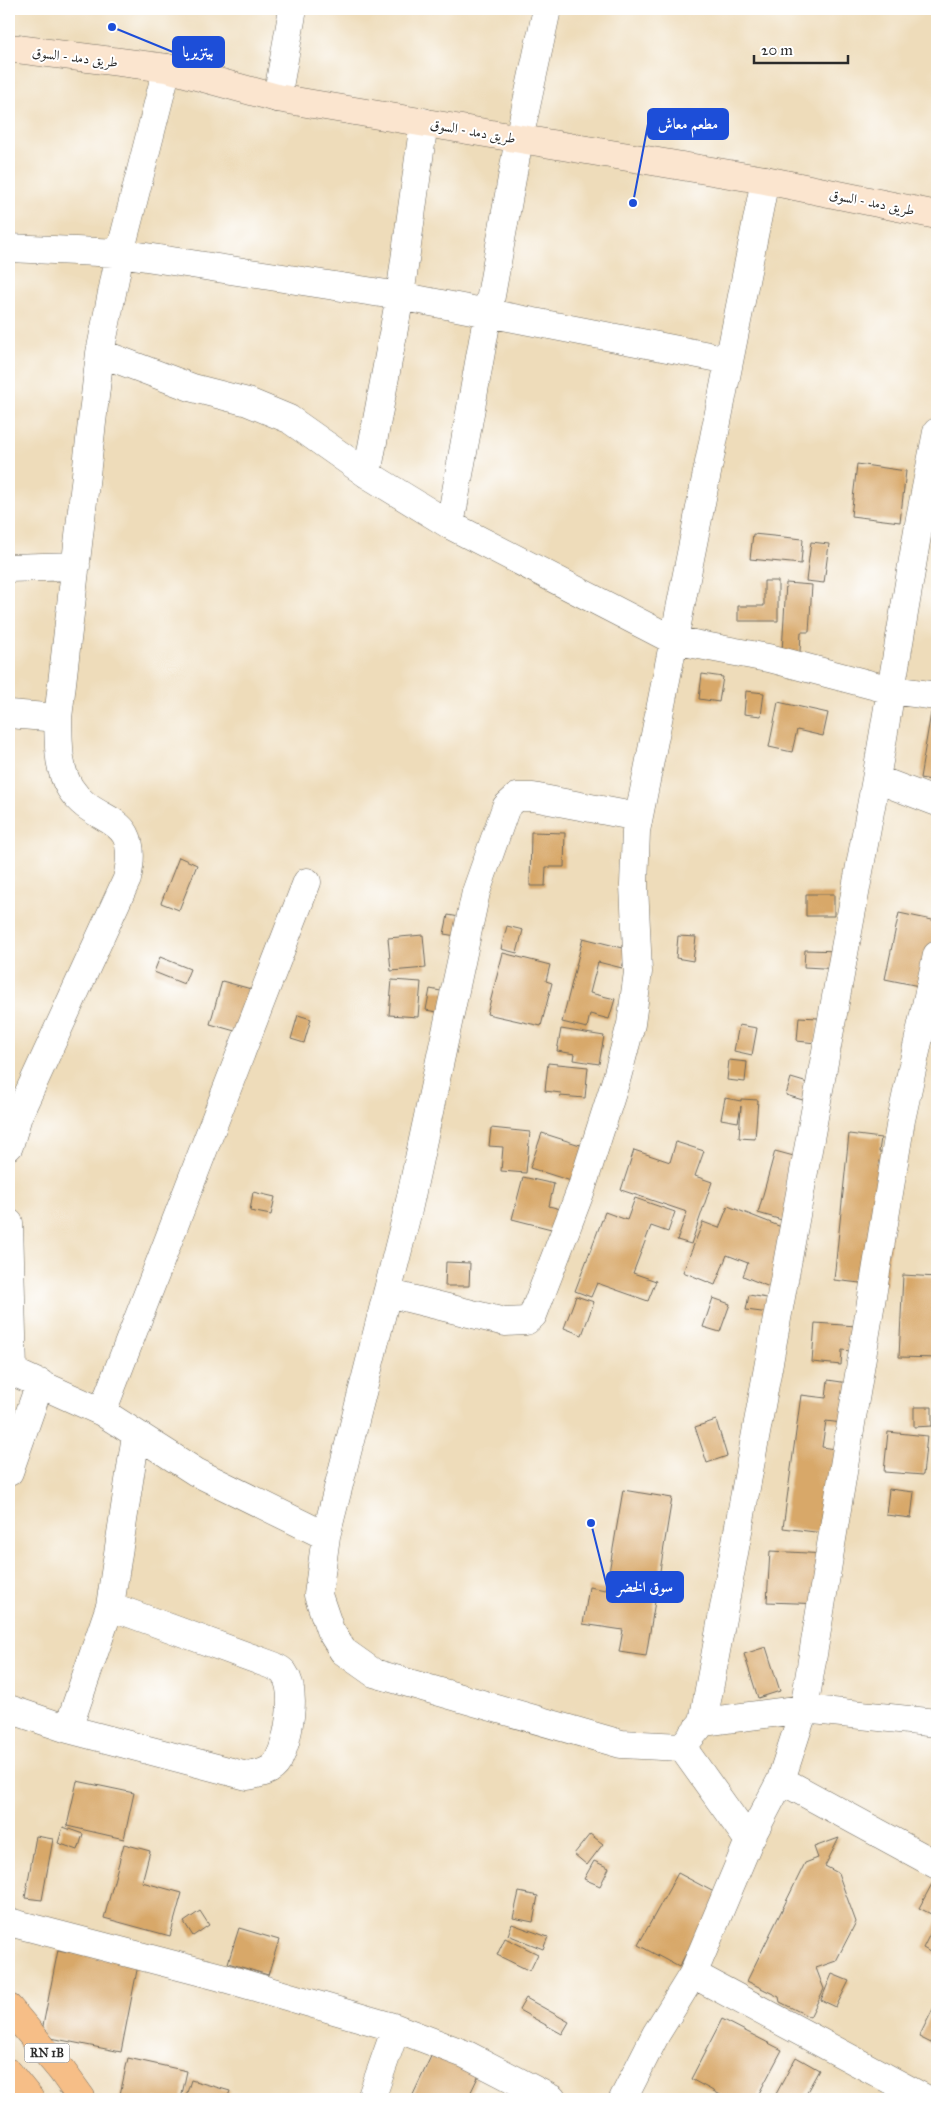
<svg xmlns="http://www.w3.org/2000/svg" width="946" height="2108" viewBox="0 0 946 2108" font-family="'IM FELL Great Primer',Amiri,serif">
<rect width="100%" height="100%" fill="#fff"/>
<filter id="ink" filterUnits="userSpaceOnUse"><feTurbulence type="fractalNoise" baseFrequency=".02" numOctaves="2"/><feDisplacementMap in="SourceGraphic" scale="10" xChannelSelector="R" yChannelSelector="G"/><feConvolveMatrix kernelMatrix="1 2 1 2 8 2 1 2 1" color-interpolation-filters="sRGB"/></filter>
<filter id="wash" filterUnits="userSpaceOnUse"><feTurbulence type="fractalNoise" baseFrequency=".0096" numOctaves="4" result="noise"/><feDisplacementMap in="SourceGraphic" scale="20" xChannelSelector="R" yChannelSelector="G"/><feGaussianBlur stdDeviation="1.12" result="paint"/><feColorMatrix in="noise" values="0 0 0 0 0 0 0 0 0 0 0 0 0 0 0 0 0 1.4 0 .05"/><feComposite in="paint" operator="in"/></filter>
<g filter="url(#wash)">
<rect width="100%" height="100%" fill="#eedcba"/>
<g id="blocks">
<!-- building -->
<path fill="#d8a869" d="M 857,464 L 906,471 L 900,522 L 851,516 Z
M 753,534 L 803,539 L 801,564 L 750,559 Z
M 811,542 L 829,544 L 824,583 L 806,581 Z
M 764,581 L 778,581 L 778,621 L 738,621 L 738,606 L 764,606 Z
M 786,583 L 812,585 L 809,632 L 801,632 L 800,652 L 782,652 Z
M 702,674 L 723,677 L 719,702 L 699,699 Z
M 746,691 L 764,693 L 761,716 L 744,714 Z
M 778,702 L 828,713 L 823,736 L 797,730 L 792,752 L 769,747 Z
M 931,713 L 937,714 L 937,781 L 920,778 Z
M 531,832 L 565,833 L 564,867 L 546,867 L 545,886 L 530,886 Z
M 179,857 L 197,865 L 179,910 L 161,903 Z
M 806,894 L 834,894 L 834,916 L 806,916 Z
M 899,913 L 937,921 L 937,961 L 919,986 L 885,979 Z
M 448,915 L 477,920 L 474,939 L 444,934 Z
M 507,926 L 523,930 L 517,953 L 501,949 Z
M 423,935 L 426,968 L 391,971 L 388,938 Z
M 678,936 L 696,937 L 693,961 L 676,958 Z
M 583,938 L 627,949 L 622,968 L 598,962 L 590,993 L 615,999 L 609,1019 L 590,1014 L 587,1028 L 562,1022 Z
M 805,950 L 842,951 L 841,969 L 804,967 Z
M 503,953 L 550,965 L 546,981 L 552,983 L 541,1026 L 487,1014 Z
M 160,957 L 190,969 L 184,984 L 154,972 Z
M 392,980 L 421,982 L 418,1017 L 389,1015 Z
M 222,981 L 262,992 L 249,1035 L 210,1024 Z
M 430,989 L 457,994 L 453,1015 L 426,1010 Z
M 298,1015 L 311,1019 L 304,1043 L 291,1039 Z
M 799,1017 L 818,1018 L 816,1043 L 797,1041 Z
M 739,1025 L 757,1028 L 752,1055 L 734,1051 Z
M 561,1029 L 604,1036 L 599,1064 L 574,1060 L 575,1054 L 557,1051 Z
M 729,1060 L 747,1062 L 745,1082 L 727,1080 Z
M 548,1063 L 588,1067 L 585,1098 L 560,1096 L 561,1093 L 545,1091 Z
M 791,1078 L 811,1084 L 806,1101 L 786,1095 Z
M 725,1098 L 741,1101 L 741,1099 L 758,1100 L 755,1139 L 739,1138 L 741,1106 L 738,1122 L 721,1119 Z
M 491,1128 L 530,1132 L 526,1173 L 501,1171 L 503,1147 L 489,1146 Z
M 542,1133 L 599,1151 L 587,1186 L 530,1168 Z
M 849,1134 L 881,1138 L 879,1152 L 899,1154 L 886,1286 L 834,1280 Z
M 676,1142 L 704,1151 L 695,1176 L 712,1182 L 691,1244 L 677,1240 L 687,1212 L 621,1190 L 634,1150 L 670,1162 Z
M 775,1151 L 816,1162 L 799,1225 L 758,1213 Z
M 523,1177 L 554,1184 L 549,1206 L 572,1212 L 567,1233 L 512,1219 Z
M 253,1192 L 275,1197 L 271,1215 L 250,1211 Z
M 635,1198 L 675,1212 L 668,1232 L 651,1226 L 633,1273 L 656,1281 L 648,1301 L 597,1283 L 591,1297 L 575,1291 L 605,1212 L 627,1220 Z
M 728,1206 L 794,1232 L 772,1288 L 743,1276 L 748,1263 L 727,1255 L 715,1285 L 683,1272 L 703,1222 L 719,1228 Z
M 446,1262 L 470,1263 L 469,1286 L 445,1286 Z
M 903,1275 L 937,1277 L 937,1358 L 899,1357 Z
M 749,1295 L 779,1300 L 777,1314 L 746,1310 Z
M 576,1296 L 594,1302 L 582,1335 L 564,1328 Z
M 713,1298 L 730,1304 L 720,1332 L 703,1327 Z
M 815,1323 L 870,1327 L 868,1353 L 842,1350 L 841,1365 L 812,1362 Z
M 828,1380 L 855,1384 L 850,1424 L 826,1421 L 822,1447 L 842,1450 L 831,1534 L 783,1528 L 801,1395 L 826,1398 Z
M 914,1407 L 932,1407 L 932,1426 L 914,1427 Z
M 716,1420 L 727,1456 L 707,1463 L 695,1427 Z
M 888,1432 L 927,1436 L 923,1475 L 884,1472 Z
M 889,1489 L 914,1492 L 911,1518 L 886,1515 Z
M 623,1490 L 672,1498 L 646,1656 L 619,1652 L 623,1630 L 583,1624 L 589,1587 L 606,1590 Z
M 770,1551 L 826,1554 L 824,1604 L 767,1602 Z
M 766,1647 L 780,1691 L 758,1698 L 744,1654 Z
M 77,1781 L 134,1793 L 124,1839 L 67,1826 Z
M 63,1827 L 83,1834 L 78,1850 L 58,1843 Z
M 590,1834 L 603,1844 L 587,1865 L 574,1854 Z
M 36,1836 L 53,1839 L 42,1900 L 25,1898 Z
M 839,1838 L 825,1866 L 838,1873 L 856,1922 L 836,1961 L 816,1968 L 824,1989 L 810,2017 L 780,2002 L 779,1997 L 747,1981 L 805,1863 L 818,1858 L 814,1847 Z
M 124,1844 L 150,1851 L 142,1882 L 182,1893 L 170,1936 L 104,1918 Z
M 594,1861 L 609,1868 L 600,1886 L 584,1879 Z
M 678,1873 L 727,1899 L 700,1928 L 679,1967 L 638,1945 Z
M 933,1882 L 937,1884 L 937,1907 L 933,1915 L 919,1908 Z
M 519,1892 L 538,1896 L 533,1922 L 513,1918 Z
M 200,1911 L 209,1925 L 193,1936 L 184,1922 Z
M 937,1920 L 937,1956 L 923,1948 Z
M 512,1924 L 548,1937 L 543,1949 L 508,1935 Z
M 239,1928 L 279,1940 L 268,1975 L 228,1963 Z
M 505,1938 L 538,1954 L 530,1971 L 497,1955 Z
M 58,1950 L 138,1965 L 121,2052 L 41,2036 Z
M 832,1974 L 849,1981 L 836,2007 L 821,2000 Z
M 526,1998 L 569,2022 L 562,2034 L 519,2010 Z
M 937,2001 L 937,2046 L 919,2037 Z
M 722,2019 L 782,2050 L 756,2099 L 728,2099 L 691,2079 Z
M 433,2052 L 480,2073 L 468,2098 L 472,2099 L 411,2099 Z
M 796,2057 L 819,2070 L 803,2099 L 786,2099 L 776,2094 Z
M 128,2058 L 187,2071 L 181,2099 L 119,2099 Z
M 191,2080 L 230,2091 L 227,2099 L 185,2099 Z"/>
</g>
</g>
<g filter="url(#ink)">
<use href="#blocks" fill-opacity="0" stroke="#6f695d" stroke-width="1"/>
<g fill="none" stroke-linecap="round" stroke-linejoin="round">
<defs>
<path id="minor" d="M 547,9 L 519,139 L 450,525 L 673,640 L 773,659 L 891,690 L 937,696
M 277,98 L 293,9
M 9,248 L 120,253 L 400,296 L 729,360
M 100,353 L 193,388 L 248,402 L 289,419 L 367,474 L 450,525
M 367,474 L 400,296 L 424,122
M 9,568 L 76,566
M 9,714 L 58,718
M 876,779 L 937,802
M 638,817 L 533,797 L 517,797 L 506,807 L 476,892 L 408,1210 L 326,1536 L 318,1595 L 330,1630 L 343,1651 L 374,1673 L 621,1744 L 682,1747 L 703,1722 L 804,1709 L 937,1723
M 9,1146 L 18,1116 L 127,879 C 142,809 96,829 70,788 C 57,768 59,741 58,718 L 100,353 L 120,253 L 167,68
M 9,1223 L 13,1371
M 387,1293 L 505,1322 L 526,1321 L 533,1315 L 581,1190 L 617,1077 L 631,1024 L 638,972 L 634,885 L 636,831 L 765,180
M 9,1370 L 102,1412 L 196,1472 L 326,1536
M 102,1412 L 307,882
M 9,1472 L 40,1383
M 9,1709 L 68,1729 L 247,1776 C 259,1774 272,1772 278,1761 C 288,1741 298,1692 284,1673 C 282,1670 277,1668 274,1666 L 110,1606 L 136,1435
M 703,1722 L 876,779 L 920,518 L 937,432
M 68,1729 L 110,1606
M 682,1747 L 749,1841
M 781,1780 L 937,1865
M 9,1922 L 221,1977 L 396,2028 L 467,2055 L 552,2099
M 693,1974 L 926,2099
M 371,2099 L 396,2028
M 623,2099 L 656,2034 L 693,1974 L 749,1841 L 781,1780 L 804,1709 L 901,1120 L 937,955"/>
<path id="secondary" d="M 9,48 L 167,68 L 277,98 L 765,180 L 937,215"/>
<path id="primary" d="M 9,2008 L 62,2071 L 82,2099
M 9,2073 L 30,2099"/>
</defs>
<!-- minor casing -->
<use href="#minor" stroke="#6f695d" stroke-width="29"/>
<!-- secondary casing -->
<use href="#secondary" stroke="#6f695d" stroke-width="29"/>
<!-- primary casing -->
<use href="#primary" stroke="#6f695d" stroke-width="29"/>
<!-- minor -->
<use href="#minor" stroke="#fff" stroke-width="28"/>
<!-- secondary -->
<use href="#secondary" stroke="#fbe5cf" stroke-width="28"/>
<!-- primary -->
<use href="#primary" stroke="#f6be87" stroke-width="28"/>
</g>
</g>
<g text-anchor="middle" stroke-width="4" stroke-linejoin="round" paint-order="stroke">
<!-- shield labels -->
<rect fill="#fff" stroke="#6b6b6b" stroke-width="1" x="24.5" y="2043.5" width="45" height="19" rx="4"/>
<g font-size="12" font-weight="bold" fill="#2b2b2b">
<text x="47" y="2057">RN 1B</text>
</g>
<!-- street labels -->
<g font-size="14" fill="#2b2b2b" stroke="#fff">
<text transform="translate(75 57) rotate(7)" y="5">طريق دمد - السوق</text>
<text transform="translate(473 131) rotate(10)" y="5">طريق دمد - السوق</text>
<text transform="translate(872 202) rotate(11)" y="5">طريق دمد - السوق</text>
</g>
</g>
<!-- callouts -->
<path fill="none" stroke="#1d4ed8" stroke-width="2" d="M112 27L173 52M633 203L648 124M591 1523L607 1587"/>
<g fill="#1d4ed8" stroke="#fff" stroke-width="2">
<circle cx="112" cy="27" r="5"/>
<circle cx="633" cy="203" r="5"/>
<circle cx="591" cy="1523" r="5"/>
</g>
<g fill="#1d4ed8" stroke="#1d4ed8" stroke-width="2">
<rect x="173" y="37" width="51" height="30" rx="5"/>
<rect x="648" y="109" width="80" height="30" rx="5"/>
<rect x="607" y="1572" width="76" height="30" rx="5"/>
</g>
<g font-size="15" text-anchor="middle" font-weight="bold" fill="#fff">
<text x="198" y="57">بيتزيريا</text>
<text x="688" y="129">مطعم معاش</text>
<text x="645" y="1592">سوق الخضر</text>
</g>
<!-- margin -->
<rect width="946" height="2108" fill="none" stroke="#fff" stroke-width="30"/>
<!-- scale -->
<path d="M754 55v8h94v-8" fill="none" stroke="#2b2b2b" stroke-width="2.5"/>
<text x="761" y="55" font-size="15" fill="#2b2b2b" stroke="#ffffff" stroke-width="4" paint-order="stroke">20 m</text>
</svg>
